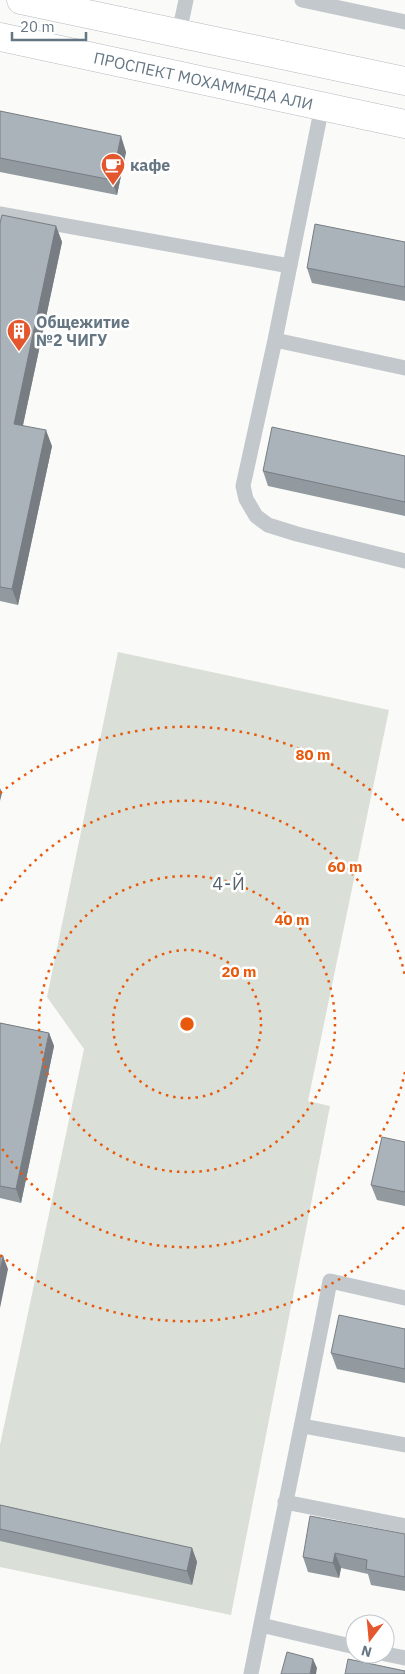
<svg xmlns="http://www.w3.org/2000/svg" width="405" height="1674" viewBox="0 0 405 1674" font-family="'IBM Plex Sans',sans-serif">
<rect width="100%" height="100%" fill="#fafaf8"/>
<!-- green -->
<path fill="#dadfd7" d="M 118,652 L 389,710 L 308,1101 L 330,1106 L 231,1615 L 0,1567 L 0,1445 L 84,1049 L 47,997 Z"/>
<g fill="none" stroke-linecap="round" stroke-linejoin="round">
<defs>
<g id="primary">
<path d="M 21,0 L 405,81"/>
<path id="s1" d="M 0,37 L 405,124"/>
</g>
</defs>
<!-- primary casing -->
<use href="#primary" stroke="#b5babe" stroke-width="29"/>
<!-- service -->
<path stroke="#c3c8cc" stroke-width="15" d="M 302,0 L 405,22
M 179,33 L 186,0
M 322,106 L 275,340 L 243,486 L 246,499 L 256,516 L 268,525 L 297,534 L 405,561
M 0,214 L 290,266
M 275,340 L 405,368
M 303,1426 L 405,1445
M 285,1502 L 405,1526
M 261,1625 L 355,1647
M 385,1654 L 405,1658
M 251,1674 C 277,1543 305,1412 330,1281 L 405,1298"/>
<!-- primary -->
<use href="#primary" stroke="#fff" stroke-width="28"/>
</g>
<!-- wall -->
<path fill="#929a9f" d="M 0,111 L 126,152 L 117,195 L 0,172 Z
M 0,223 L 56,226 L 62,242 L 23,425 L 52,446 L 18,605 L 0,601 Z
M 405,242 L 405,301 L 312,283 L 307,268 Z
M 405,456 L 405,516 L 268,486 L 263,471 Z
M 0,1023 L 49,1033 L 54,1046 L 21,1203 L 0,1198 Z
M 405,1142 L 405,1206 L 377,1200 L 371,1185 Z
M 405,1329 L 405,1383 L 337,1369 L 331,1353 Z
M 0,1505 L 192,1548 L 197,1562 L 192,1585 L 0,1541 Z
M 405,1534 L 405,1591 L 371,1585 L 368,1574 L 341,1568 L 339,1578 L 308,1572 L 303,1557 Z"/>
<!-- shaded-wall -->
<path fill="#777d82" d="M 121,136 L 126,152 L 117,195 L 112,180 Z
M 56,226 L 62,242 L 20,439 L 14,424 Z
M 46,430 L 52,446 L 18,605 L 12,589 Z
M 0,788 L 2,793 L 0,801 Z
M 49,1033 L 54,1046 L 21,1203 L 16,1189 Z
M 3,1256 L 8,1269 L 0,1308 L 0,1272 Z
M 192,1548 L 197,1562 L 192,1585 L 187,1571 Z
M 335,1553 L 341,1568 L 339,1578 L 333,1563 Z
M 313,1659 L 317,1668 L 316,1674 L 310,1674 Z"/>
<!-- building -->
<path fill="#aab3b9" stroke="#777d82" d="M 0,111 L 121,136 L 112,180 L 0,158 Z
M 2,215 L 56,226 L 14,424 L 46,430 L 12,589 L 0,587 L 0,223 Z
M 315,224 L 405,242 L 405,287 L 307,268 Z
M 272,427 L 405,456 L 405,502 L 263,471 Z
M 0,1023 L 49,1033 L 16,1189 L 0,1186 Z
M 382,1137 L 405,1142 L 405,1192 L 371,1185 Z
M 0,1255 L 3,1256 L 0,1272 Z
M 339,1315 L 405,1329 L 405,1369 L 331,1353 Z
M 0,1505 L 192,1548 L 187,1571 L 0,1529 Z
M 310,1516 L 405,1534 L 405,1577 L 366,1569 L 367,1560 L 335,1553 L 333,1563 L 303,1557 Z
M 287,1652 L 313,1659 L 310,1674 L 281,1674 Z
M 348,1659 L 405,1671 L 405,1674 L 345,1674 Z"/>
<!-- distance rings -->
<g fill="none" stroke="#e8590c" stroke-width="2.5" stroke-dasharray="2.5 5">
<circle cx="187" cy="1024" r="74"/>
<circle cx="187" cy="1024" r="148"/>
<path d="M405 1072A223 223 0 0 1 1 1147M1 901A223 223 0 0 1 405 976"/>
<path d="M404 1227A297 297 0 0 1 0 1255M0 793A297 297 0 0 1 404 821"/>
</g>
<!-- icons -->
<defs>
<symbol id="cafe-pin" viewBox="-11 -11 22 30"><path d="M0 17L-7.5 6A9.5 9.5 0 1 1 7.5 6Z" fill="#e4572e" stroke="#fff"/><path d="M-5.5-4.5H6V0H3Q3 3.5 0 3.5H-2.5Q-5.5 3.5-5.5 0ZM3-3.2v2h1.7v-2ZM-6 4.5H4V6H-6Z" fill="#fff"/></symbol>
<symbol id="building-pin" viewBox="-11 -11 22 30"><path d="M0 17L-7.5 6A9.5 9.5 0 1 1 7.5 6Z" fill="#e4572e" stroke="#fff"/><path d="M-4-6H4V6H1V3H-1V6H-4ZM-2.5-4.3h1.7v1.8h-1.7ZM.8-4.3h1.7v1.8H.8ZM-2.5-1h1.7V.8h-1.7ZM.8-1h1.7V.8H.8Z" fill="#fff"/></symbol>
</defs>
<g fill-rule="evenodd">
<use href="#cafe-pin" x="99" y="151" width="28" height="38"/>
<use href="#building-pin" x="5" y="317" width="28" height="38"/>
</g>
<g text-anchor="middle" stroke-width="5" stroke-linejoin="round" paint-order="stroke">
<!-- street labels -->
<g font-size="16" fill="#657683" stroke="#fff">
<text dy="6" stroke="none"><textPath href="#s1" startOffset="208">ПРОСПЕКТ МОХАММЕДА АЛИ</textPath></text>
</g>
<!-- poi labels -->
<g font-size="16" font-weight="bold" fill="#657683" stroke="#fff" text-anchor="start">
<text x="130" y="171">кафе</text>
<text x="36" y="328">Общежитие<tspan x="36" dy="18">№2 ЧИГУ</tspan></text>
</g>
<!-- neighbourhood labels -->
<g font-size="18" letter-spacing="1" fill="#57646e" stroke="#fff">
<text x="229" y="890">4-Й</text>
</g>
</g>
<circle cx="187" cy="1024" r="8" fill="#e8590c" stroke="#fff" stroke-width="2.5"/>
<g font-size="15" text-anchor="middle" font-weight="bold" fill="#e8590c" stroke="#fff" stroke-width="5" stroke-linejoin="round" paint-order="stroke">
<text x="313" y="760">80 m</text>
<text x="345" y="872">60 m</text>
<text x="292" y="925">40 m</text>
<text x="239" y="977">20 m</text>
</g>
<!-- north arrow -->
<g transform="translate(370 1639) rotate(196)"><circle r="24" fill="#ffffff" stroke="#c1c8cd"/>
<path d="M0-4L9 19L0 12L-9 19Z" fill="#e4572e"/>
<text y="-8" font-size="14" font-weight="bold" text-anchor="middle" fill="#657683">N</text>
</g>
<!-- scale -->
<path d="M12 32v8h74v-8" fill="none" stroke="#657683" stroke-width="2.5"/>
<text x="20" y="32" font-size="15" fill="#657683" stroke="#ffffff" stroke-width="4" paint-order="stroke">20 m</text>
</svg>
